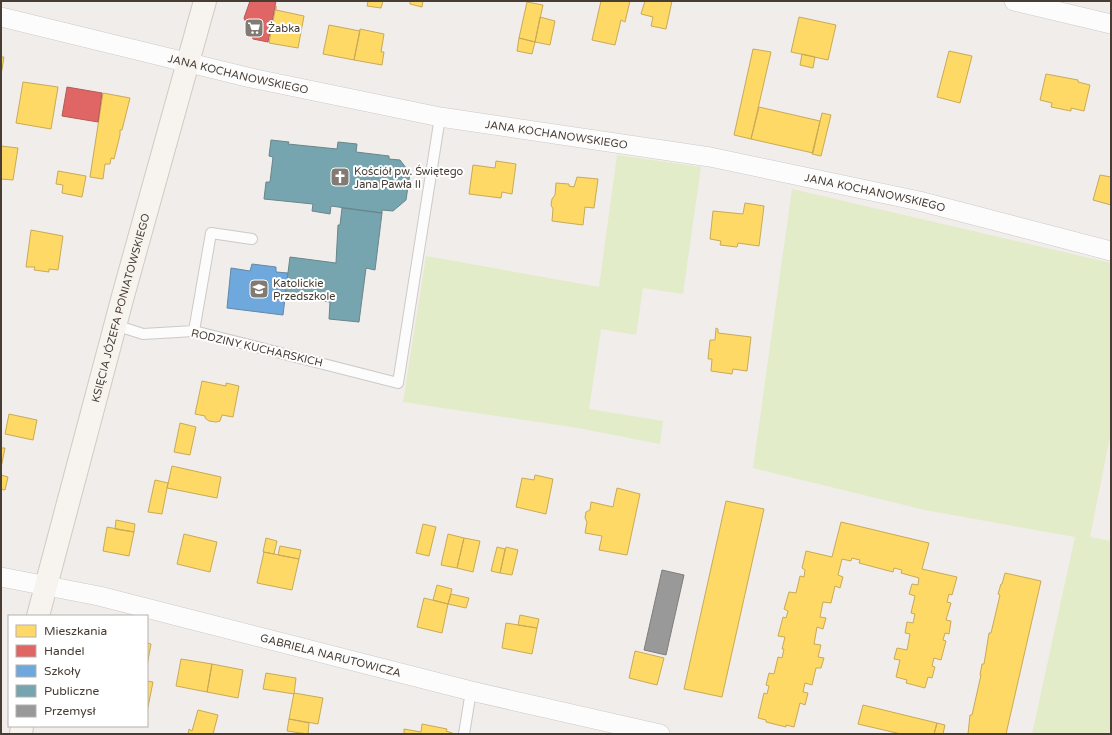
<svg xmlns="http://www.w3.org/2000/svg" width="1112" height="735" viewBox="0 0 1112 735" font-family="'Varela Round',sans-serif">
<style>
.green{fill:#e3ecc8}
.homes{fill:#ffd966;stroke:#c8aa57}
.shops{fill:#e06666;stroke:#b25a57}
.schools{fill:#6fa8dc;stroke:#6388aa}
.public{fill:#76a5af;stroke:#68868a}
.industry{fill:#999;stroke:#807d7b}
.lines{fill:none;stroke-linecap:round;stroke-linejoin:round}
.lane-casing{stroke:#cdc9c6;stroke-width:12}
.street-casing{stroke:#cdc9c6;stroke-width:20}
.secondary-casing{stroke:#d2cac1;stroke-width:24}
.lane{stroke:#fdfcfc;stroke-width:10}
.street{stroke:#fdfcfc;stroke-width:19}
.secondary{stroke:#f7f3ee;stroke-width:22}
.labels{text-anchor:middle;dominant-baseline:central;stroke-width:4;stroke-linejoin:round;paint-order:stroke}
.poi-label{font-size:11px;fill:#473d35;stroke:#fff;text-anchor:start}
.street-label{font-size:11px;fill:#473d35;stroke:#fff}
</style>
<rect width="100%" height="100%" fill="#f0edea"/>
<path class="green" d="M 617,155 L 701,167 L 683,294 L 643,288 L 636,335 L 601,329 L 589,409 L 663,421 L 660,444 L 578,428 L 403,402 L 426,256 L 599,287 Z
M 792,189 L 1111,263 L 1111,432 L 1090,537 L 1111,541 L 1111,734 L 1032,734 L 1075,537 L 925,510 L 753,468 Z"/>
<path class="homes" d="M 368,1 L 383,1 L 381,8 L 367,6 Z
M 410,1 L 423,1 L 422,7 L 410,4 Z
M 601,1 L 630,1 L 625,22 L 621,20 L 615,45 L 592,40 Z
M 645,1 L 672,1 L 666,29 L 651,26 L 653,17 L 641,14 Z
M 527,2 L 543,5 L 535,42 L 519,38 Z
M 276,6 L 276,10 L 304,16 L 298,48 L 269,43 Z
M 540,17 L 555,21 L 550,45 L 535,42 Z
M 799,17 L 836,25 L 828,60 L 791,52 Z
M 329,25 L 360,31 L 354,60 L 323,54 Z
M 360,29 L 384,34 L 381,52 L 384,52 L 382,65 L 354,60 Z
M 519,38 L 535,42 L 532,54 L 517,51 Z
M 753,49 L 771,52 L 751,139 L 734,135 Z
M 949,51 L 972,56 L 960,103 L 937,97 Z
M 802,54 L 815,57 L 813,68 L 800,65 Z
M 1,57 L 4,57 L 1,75 Z
M 1046,74 L 1078,80 L 1078,82 L 1090,85 L 1084,111 L 1071,108 L 1071,111 L 1051,107 L 1052,103 L 1040,100 Z
M 23,82 L 58,87 L 51,129 L 16,123 Z
M 103,93 L 130,98 L 122,130 L 120,130 L 120,135 L 114,159 L 111,158 L 110,164 L 105,164 L 103,179 L 90,177 Z
M 759,107 L 820,121 L 813,153 L 751,139 Z
M 822,113 L 831,115 L 821,156 L 812,154 Z
M 1,146 L 18,148 L 13,180 L 1,179 Z
M 496,161 L 516,164 L 512,194 L 502,192 L 501,198 L 469,194 L 473,165 L 495,168 Z
M 58,171 L 86,176 L 82,197 L 62,193 L 63,185 L 56,184 Z
M 1100,175 L 1111,177 L 1111,205 L 1093,200 Z
M 577,177 L 598,179 L 594,208 L 585,207 L 583,225 L 552,221 L 553,209 L 551,205 L 552,199 L 555,195 L 556,183 L 569,184 L 569,186 L 574,187 Z
M 745,203 L 764,206 L 759,246 L 738,243 L 737,247 L 720,245 L 721,241 L 710,239 L 713,211 L 743,214 Z
M 31,230 L 63,236 L 58,270 L 49,269 L 49,272 L 34,270 L 35,267 L 26,267 Z
M 716,328 L 718,329 L 718,333 L 751,337 L 747,371 L 733,369 L 732,374 L 711,371 L 712,359 L 708,359 L 710,340 L 715,340 Z
M 202,381 L 226,386 L 226,383 L 239,386 L 233,417 L 222,415 L 220,421 L 216,422 L 209,421 L 205,418 L 205,416 L 195,414 Z
M 9,414 L 37,420 L 33,440 L 5,434 Z
M 180,423 L 196,427 L 190,455 L 174,452 Z
M 1,448 L 5,448 L 1,468 Z
M 172,466 L 221,477 L 217,498 L 167,488 Z
M 1,475 L 8,477 L 5,490 L 1,489 Z
M 535,475 L 553,479 L 546,514 L 516,507 L 522,478 L 534,480 Z
M 155,480 L 168,483 L 162,514 L 148,512 Z
M 617,488 L 640,494 L 627,555 L 599,550 L 602,536 L 585,533 L 587,522 L 585,518 L 586,512 L 590,510 L 591,502 L 613,507 Z
M 726,501 L 764,509 L 722,697 L 684,689 Z
M 116,520 L 135,524 L 134,532 L 115,529 Z
M 841,522 L 929,543 L 922,569 L 957,577 L 952,595 L 949,594 L 947,602 L 951,603 L 946,620 L 951,621 L 949,634 L 945,633 L 943,640 L 946,641 L 941,660 L 934,658 L 932,666 L 935,667 L 932,678 L 928,677 L 925,688 L 906,683 L 907,680 L 896,677 L 900,660 L 894,659 L 897,648 L 907,650 L 910,634 L 905,633 L 907,622 L 913,623 L 915,614 L 911,613 L 915,596 L 909,594 L 912,584 L 918,585 L 919,578 L 901,573 L 902,570 L 894,568 L 893,572 L 859,563 L 860,560 L 852,558 L 851,561 L 842,559 L 838,575 L 843,577 L 840,588 L 835,586 L 831,603 L 823,602 L 820,617 L 826,618 L 823,629 L 817,627 L 814,644 L 821,645 L 818,657 L 824,658 L 821,668 L 816,668 L 812,685 L 805,683 L 803,692 L 808,693 L 805,705 L 800,703 L 794,727 L 786,725 L 786,727 L 766,722 L 766,720 L 758,718 L 764,693 L 767,694 L 769,686 L 766,685 L 769,673 L 774,674 L 778,657 L 782,658 L 784,649 L 782,649 L 785,637 L 778,636 L 783,617 L 786,618 L 788,611 L 784,609 L 789,592 L 796,593 L 800,576 L 804,577 L 805,570 L 802,568 L 806,551 L 832,557 Z
M 423,524 L 436,527 L 429,556 L 416,553 Z
M 107,527 L 134,532 L 129,556 L 103,551 Z
M 184,534 L 217,542 L 210,572 L 177,564 Z
M 448,534 L 464,538 L 457,568 L 441,565 Z
M 266,538 L 277,541 L 274,554 L 263,552 Z
M 464,538 L 480,541 L 473,572 L 457,568 Z
M 280,546 L 301,550 L 299,559 L 278,555 Z
M 497,547 L 505,549 L 500,573 L 491,571 Z
M 506,547 L 518,550 L 512,575 L 500,573 Z
M 264,552 L 299,559 L 292,590 L 257,583 Z
M 1005,573 L 1041,581 L 1006,734 L 968,734 L 970,715 L 972,715 L 981,675 L 980,675 L 982,664 L 984,664 L 989,633 L 991,633 L 1000,595 L 998,594 L 1001,584 L 1002,584 Z
M 437,585 L 452,589 L 448,604 L 433,600 Z
M 451,594 L 469,598 L 466,608 L 448,604 Z
M 424,598 L 448,604 L 442,633 L 417,627 Z
M 520,615 L 539,619 L 537,628 L 518,625 Z
M 506,623 L 537,628 L 532,654 L 502,648 Z
M 147,643 L 151,644 L 147,666 Z
M 635,651 L 664,658 L 657,685 L 629,678 Z
M 181,659 L 212,664 L 207,692 L 176,686 Z
M 212,664 L 243,670 L 238,698 L 207,692 Z
M 266,673 L 296,678 L 294,694 L 263,689 Z
M 147,681 L 153,682 L 147,712 Z
M 294,693 L 323,698 L 318,724 L 289,719 Z
M 863,705 L 937,723 L 934,734 L 901,734 L 858,724 Z
M 198,710 L 218,715 L 213,734 L 188,734 L 189,729 L 192,731 Z
M 289,719 L 309,723 L 308,734 L 287,731 Z
M 937,723 L 945,725 L 943,734 L 934,734 Z
M 422,724 L 447,729 L 446,731 L 455,734 L 404,734 L 404,729 L 421,732 Z"/>
<path class="shops" d="M 250,1 L 276,1 L 268,42 L 253,39 L 244,18 Z
M 67,87 L 102,93 L 98,122 L 62,116 Z"/>
<path class="schools" d="M 252,264 L 276,267 L 276,272 L 288,273 L 283,315 L 227,308 L 231,268 L 250,271 Z"/>
<path class="public" d="M 271,140 L 289,142 L 288,144 L 337,149 L 338,142 L 357,144 L 356,152 L 389,156 L 389,159 L 400,160 L 410,173 L 406,200 L 393,211 L 382,210 L 382,213 L 331,206 L 330,214 L 312,211 L 313,204 L 264,199 L 266,182 L 270,182 L 273,157 L 269,156 Z
M 342,208 L 382,213 L 375,270 L 366,268 L 359,322 L 329,319 L 330,302 L 285,296 L 290,257 L 336,263 L 338,225 L 340,225 Z"/>
<path class="industry" d="M 662,570 L 684,575 L 666,655 L 644,650 Z"/>
<g class="lines">
<defs>
<path id="lane" d="M 115,325 L 143,334 L 194,331 L 398,383 L 440,117
M 194,331 L 211,233 L 252,239
M 464,734 L 471,691"/>
<g id="street">
<path d="M 1014,1 L 1111,24"/>
<path id="s1" d="M 1,17 L 251,78 L 440,117 L 710,157 L 919,201 L 1111,251"/>
<path id="s2" d="M 1,577 L 99,596 L 471,691 L 660,734"/>
</g>
<g id="secondary">
<path id="s3" d="M 38,616 L 123,296 L 205,1"/>
<path d="M 21,734 L 22,726"/>
</g>
</defs>
<use href="#lane" class="lane-casing"/>
<use href="#street" class="street-casing"/>
<use href="#secondary" class="secondary-casing"/>
<use href="#lane" class="lane"/>
<use href="#street" class="street"/>
<use href="#secondary" class="secondary"/>
</g>
<defs>
<symbol id="supermarket-square" viewBox="-11 -11 22 22"><rect x="-9" y="-9" width="18" height="18" rx="4" fill="#827b74" stroke="#fff"/><path d="M-6-5.5h2.5l.6 2H6L4.5 2H-2.5L-4.4-4H-6ZM-1.5 3.2a1.3 1.3 0 1 0 .1 0ZM3 3.2a1.3 1.3 0 1 0 .1 0Z" fill="#fff"/></symbol>
<symbol id="church-square" viewBox="-11 -11 22 22"><rect x="-9" y="-9" width="18" height="18" rx="4" fill="#827b74" stroke="#fff"/><path d="M-1.2-6h2.4v3.5h3.3v2.4h-3.3V6h-2.4V-.1h-3.3v-2.4h3.3Z" fill="#fff"/></symbol>
<symbol id="school-square" viewBox="-11 -11 22 22"><rect x="-9" y="-9" width="18" height="18" rx="4" fill="#827b74" stroke="#fff"/><path d="M0-5L7-2L0 1L-7-2ZM-4 1L0 2.5L4 1V4Q0 6-4 4Z" fill="#fff"/></symbol>
</defs>
<g fill-rule="evenodd">
<use href="#supermarket-square" x="243" y="17" width="22" height="22"/>
<use href="#church-square" x="329" y="166" width="22" height="22"/>
<use href="#school-square" x="248" y="278" width="22" height="22"/>
</g>
<g class="labels">
<g class="poi-label">
<text x="268" y="28">Żabka</text>
<text x="354" y="171">Kościół pw. Świętego<tspan x="354" dy="13">Jana Pawła II</tspan></text>
<text x="273" y="283">Katolickie<tspan x="273" dy="13">Przedszkole</tspan></text>
</g>
<g class="street-label">
<text stroke="none"><textPath href="#s1" startOffset="244">JANA KOCHANOWSKIEGO</textPath></text>
<text stroke="none"><textPath href="#s1" startOffset="568">JANA KOCHANOWSKIEGO</textPath></text>
<text stroke="none"><textPath href="#s1" startOffset="892">JANA KOCHANOWSKIEGO</textPath></text>
<text stroke="none"><textPath href="#s3" startOffset="319">KSIĘCIA JÓZEFA PONIATOWSKIEGO</textPath></text>
<text transform="translate(257 348) rotate(13)">RODZINY KUCHARSKICH</text>
<text stroke="none"><textPath href="#s2" startOffset="339">GABRIELA NARUTOWICZA</textPath></text>
</g>
</g>
<rect width="1112" height="735" fill="none" stroke="#473d35" stroke-width="4"/>
<rect x="8" y="615" width="140" height="112" fill="#ffffff" stroke="#b5b1ae"/>
<rect x="16" y="625" width="20" height="12" fill="#ffd966" stroke="#b5b1ae"/>
<text x="44" y="635" font-size="12" fill="#473d35">Mieszkania</text>
<rect x="16" y="645" width="20" height="12" fill="#e06666" stroke="#b5b1ae"/>
<text x="44" y="655" font-size="12" fill="#473d35">Handel</text>
<rect x="16" y="665" width="20" height="12" fill="#6fa8dc" stroke="#b5b1ae"/>
<text x="44" y="675" font-size="12" fill="#473d35">Szkoły</text>
<rect x="16" y="685" width="20" height="12" fill="#76a5af" stroke="#b5b1ae"/>
<text x="44" y="695" font-size="12" fill="#473d35">Publiczne</text>
<rect x="16" y="705" width="20" height="12" fill="#999999" stroke="#b5b1ae"/>
<text x="44" y="715" font-size="12" fill="#473d35">Przemysł</text>
</svg>
